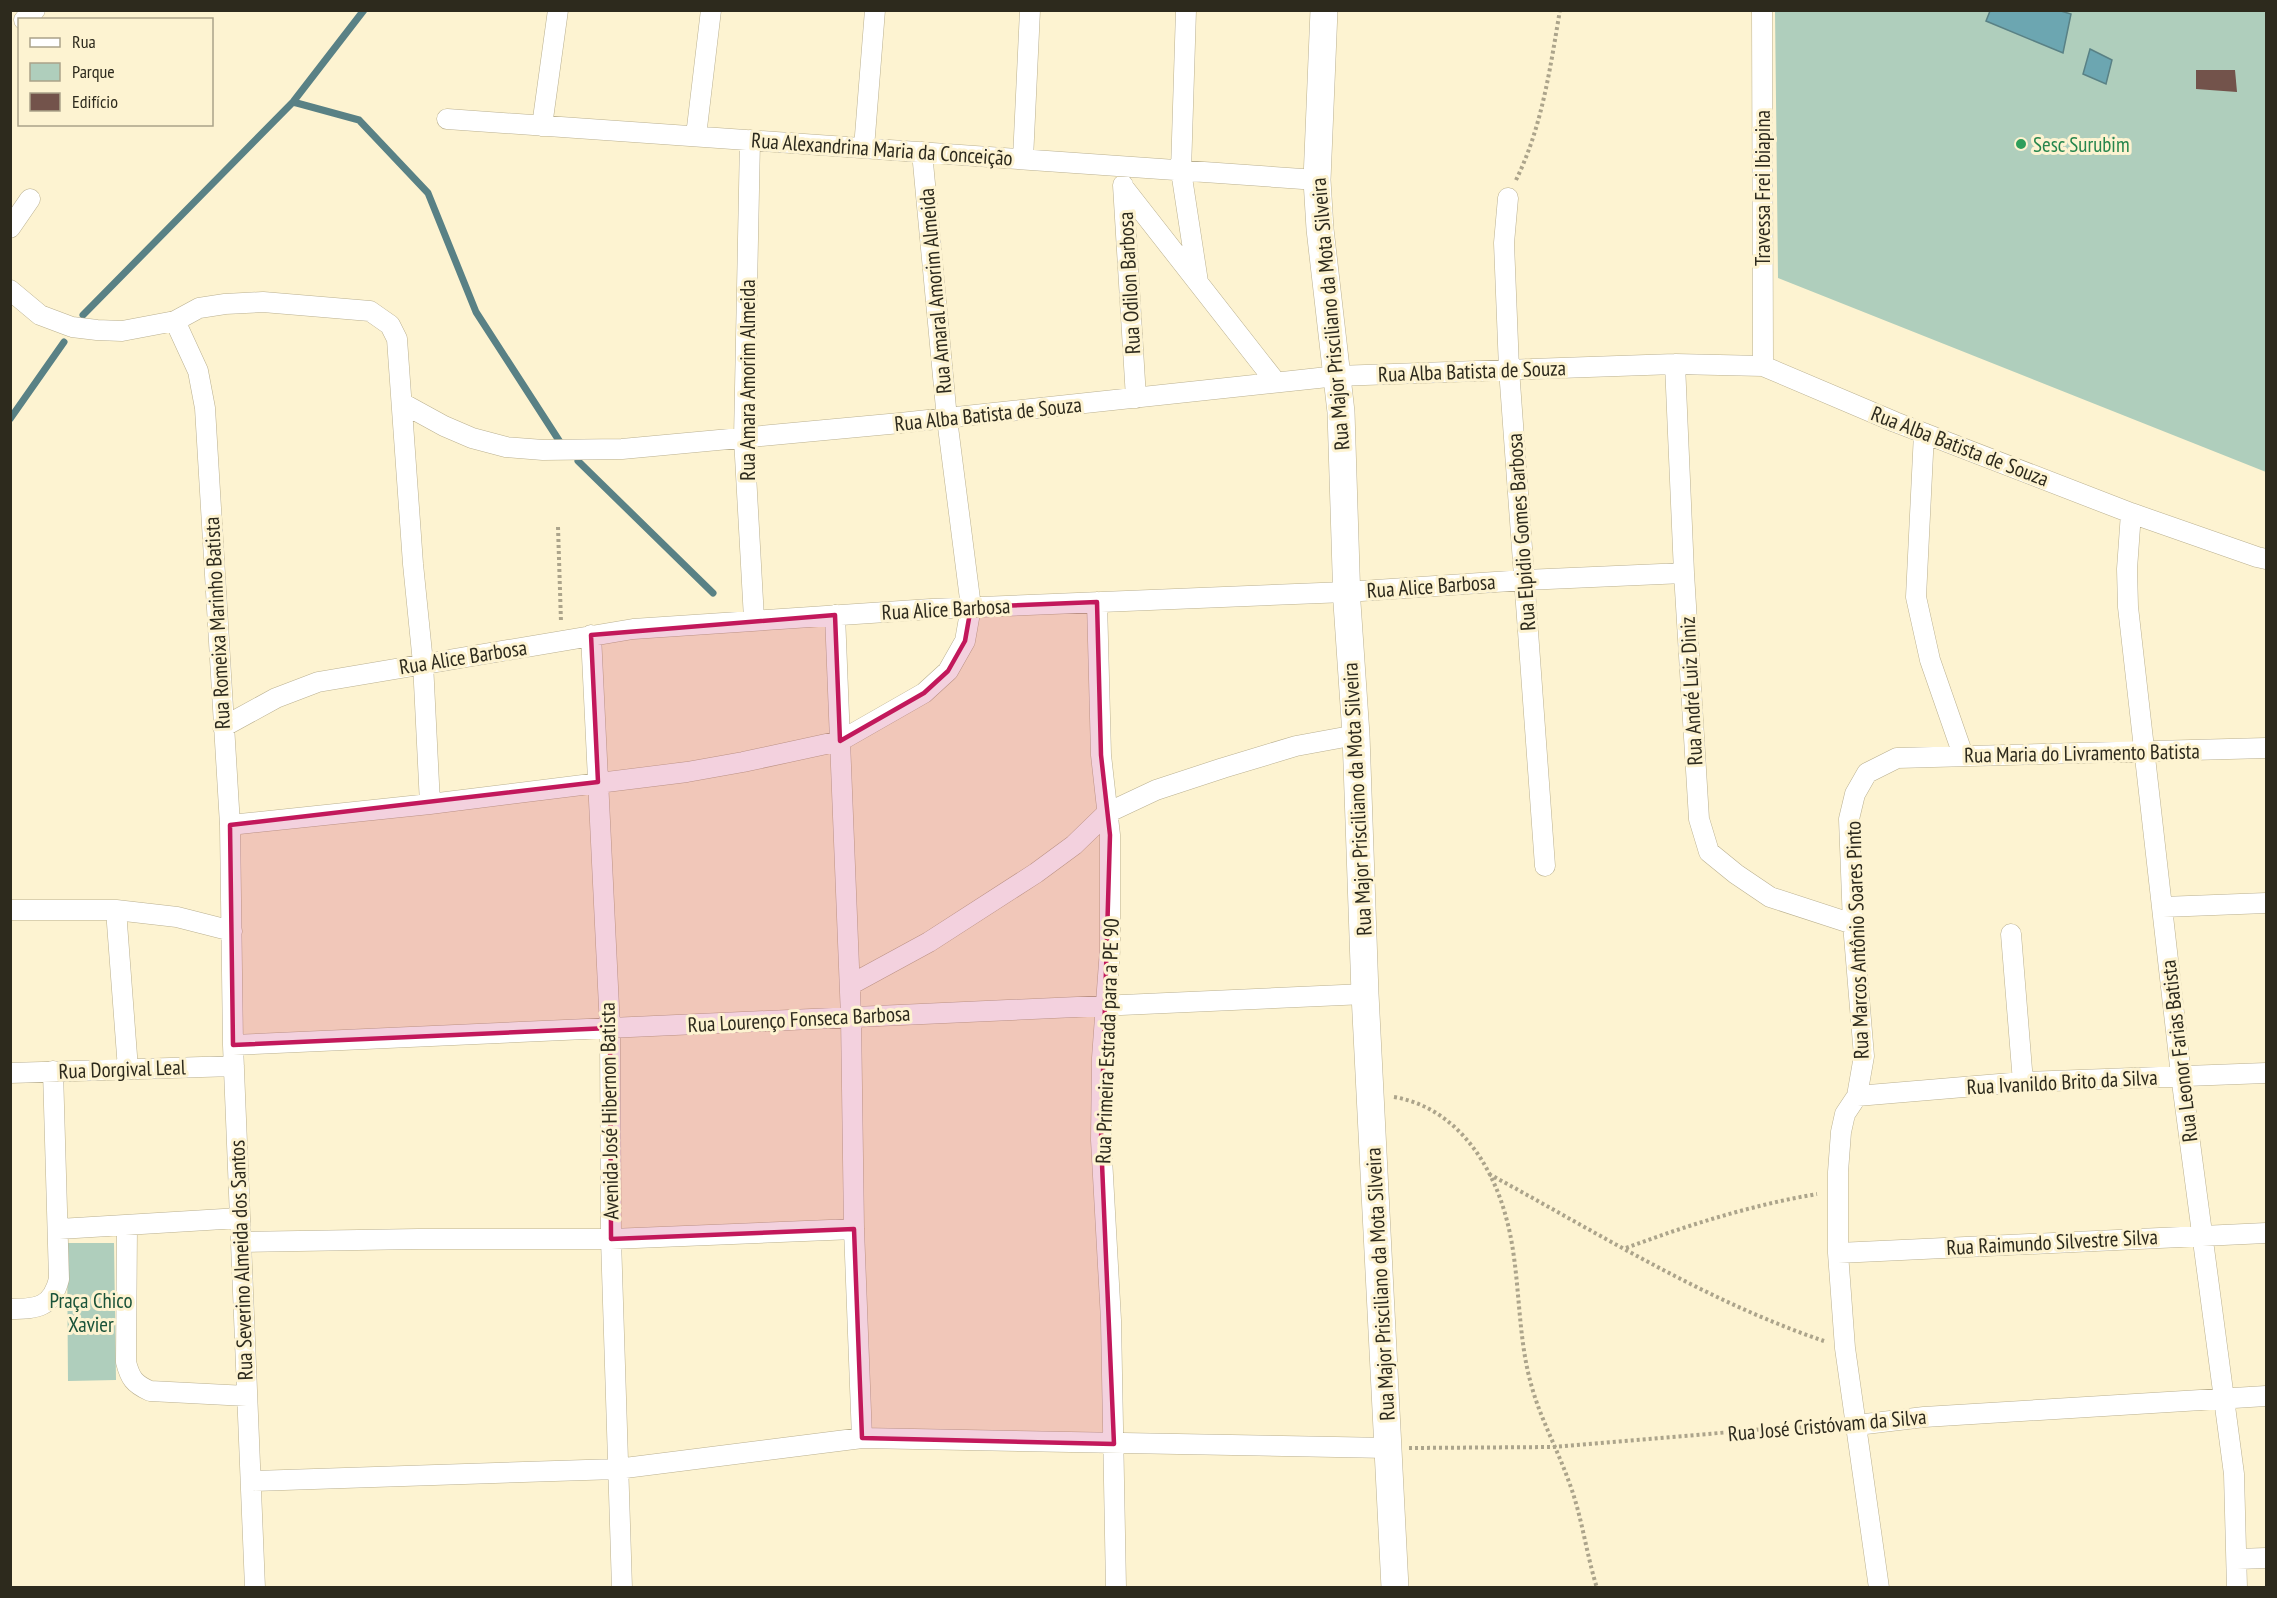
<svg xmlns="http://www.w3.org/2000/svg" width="2277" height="1598" viewBox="0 0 2277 1598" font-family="'PT Sans Narrow',sans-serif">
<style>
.green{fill:#afcebc}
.water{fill:#6ca6b1;stroke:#598185;stroke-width:1.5}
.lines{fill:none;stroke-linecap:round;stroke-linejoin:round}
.stream{stroke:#598185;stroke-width:7}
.building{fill:#73534b}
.street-casing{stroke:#bab090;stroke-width:21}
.secondary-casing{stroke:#bab090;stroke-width:28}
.path{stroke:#aca48b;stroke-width:4;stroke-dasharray:3 3;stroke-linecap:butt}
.street{stroke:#fff;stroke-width:20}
.secondary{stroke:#fff;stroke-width:27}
.marked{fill:#c2185b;fill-opacity:0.2;stroke:#c2185b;stroke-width:4.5;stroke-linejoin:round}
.leisure-dot{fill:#2e9e5b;stroke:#fdf3d1;stroke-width:2}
.labels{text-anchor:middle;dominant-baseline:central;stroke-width:6;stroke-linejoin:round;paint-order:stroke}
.leisure-label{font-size:21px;fill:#27864d;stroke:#fdf3d1;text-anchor:start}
.street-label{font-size:21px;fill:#2d2a1d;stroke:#fdf3d1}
.park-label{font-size:21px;fill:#1a5339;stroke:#fdf3d1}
</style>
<rect width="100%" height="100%" fill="#fdf3d1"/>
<path class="green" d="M 1775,11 L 2266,11 L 2266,472 L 1778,278 Z
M 67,1243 L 114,1243 L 116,1380 L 68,1381 Z"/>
<path class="water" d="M 1990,11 L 2061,11 L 2071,14 L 2063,53 L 1986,21 Z
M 2090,49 L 2112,60 L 2106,84 L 2083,74 Z"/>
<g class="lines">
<path class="stream" d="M 293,102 L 359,120 L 428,193 L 476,312 L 560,442
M 83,315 L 293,102 L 364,10
M 10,419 L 64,342
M 578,461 L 713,593"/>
</g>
<path class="building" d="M 2196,70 L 2235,70 L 2237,92 L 2196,89 Z"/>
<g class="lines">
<defs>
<path id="street" d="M 1186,10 L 1181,171 L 1198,282
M 1762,10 L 1763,366
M 24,20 L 35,10
M 447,119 L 1317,180
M 542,126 L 558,10
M 696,136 L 711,10
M 750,140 L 744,438 L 754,619
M 864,148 L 875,10
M 1023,159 L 1030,10
M 1123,185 L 1136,398
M 1124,188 L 1275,381
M 1508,198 L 1504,243 L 1509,369 L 1545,866
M 10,228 L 30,199
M 10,290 L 40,315 L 72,327 L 97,330 L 122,331 L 175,321 L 199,308 L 225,304 L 263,302 L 370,311 L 390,325 L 397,339 L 413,564 L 423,663 L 430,804
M 175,321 L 198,371 L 205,408 L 230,825 L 233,1045 L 255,1588
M 1675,364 L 1684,573 L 1699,819 L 1709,852 L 1736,874 L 1770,897 L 1853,924
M 402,403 L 444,426 L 472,438 L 506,447 L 543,450 L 622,449 L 900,423 L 1337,376 L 1675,364 L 1763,366 L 1895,422 L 2131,513 L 2257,557 L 2266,559
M 1924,433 L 1916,597 L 1930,660 L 1963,755
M 2131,513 L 2127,569 L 2128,607 L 2181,1075 L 2234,1474 L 2237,1588
M 1097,602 L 1101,755 L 1110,835 L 1110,949 L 1102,1058 L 1101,1140 L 1111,1320 L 1116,1588
M 835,615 L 851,1017 L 854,1229 L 862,1438
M 591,635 L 610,1028 L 611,1239 L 622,1588
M 223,727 L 276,698 L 318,682 L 633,629 L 931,609 L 1346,592 L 1525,580 L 1684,573
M 230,825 L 430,804 L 687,772 L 743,762 L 840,741 L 924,693 L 948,671 L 965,641 L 971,607 L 947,419 L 922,152
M 2163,907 L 2266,903
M 10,910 L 116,910 L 177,917 L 232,931
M 116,910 L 128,1069
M 2011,934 L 2023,1082
M 850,985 L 929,942 L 1036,873 L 1074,845 L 1107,813 L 1156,790 L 1223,768 L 1296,746 L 1356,735
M 233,1045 L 1365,994
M 10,1073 L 234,1066
M 1857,1096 L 2023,1082 L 2266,1073
M 127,1226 L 126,1362 C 130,1378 134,1384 150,1391 L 247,1396
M 59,1229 L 240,1218
M 241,1242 L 418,1239 L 611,1239 L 854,1229
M 1838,1253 L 2266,1233
M 10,1309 C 38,1309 52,1307 59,1279 L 53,1071
M 1857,1425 L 1924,1417 L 2266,1396
M 252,1481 L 617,1469 L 862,1438 L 1388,1448
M 2237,1559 L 2266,1558
M 1879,1588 L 1845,1348 L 1838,1253 L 1838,1172 L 1841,1132 L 1845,1114 L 1857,1096 L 1864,1056 L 1853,924 L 1849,819 L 1855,794 L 1867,773 L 1897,758 L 2266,748"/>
<path id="secondary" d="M 1324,10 L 1317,180 L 1320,229 L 1341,412 L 1347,603 L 1356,735 L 1365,994 L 1395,1588"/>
</defs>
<use href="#street" class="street-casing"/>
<use href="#secondary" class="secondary-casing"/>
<path class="path" d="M 1516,180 C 1542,127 1550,69 1560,10
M 558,527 L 561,622
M 1394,1097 C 1454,1107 1491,1161 1506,1217 C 1521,1271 1516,1330 1531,1384 C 1540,1418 1557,1448 1569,1482 C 1582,1516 1586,1553 1597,1588
M 1489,1174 C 1598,1233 1706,1301 1824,1341
M 1626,1248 C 1688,1225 1752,1205 1817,1194
M 1409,1448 L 1554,1447 L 1766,1429 L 1836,1426"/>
<use href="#street" class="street"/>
<use href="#secondary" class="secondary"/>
</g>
<path class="marked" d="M 1097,602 L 1101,755 L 1110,835 L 1101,1140 L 1114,1444 L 862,1438 L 854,1229 L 611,1239 L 610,1028 L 233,1045 L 230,825 L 598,782 L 591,635 L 835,615 L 840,741 L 924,693 L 948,671 L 965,641 L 971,607 Z"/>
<circle class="leisure-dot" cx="2021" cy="144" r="6"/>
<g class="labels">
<g class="leisure-label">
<text x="2033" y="144">Sesc Surubim</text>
</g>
<g class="street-label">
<text transform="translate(882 149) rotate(4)">Rua Alexandrina Maria da Conceição</text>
<text transform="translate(1762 188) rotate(-90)">Travessa Frei Ibiapina</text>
<text transform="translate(1129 283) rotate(-93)">Rua Odilon Barbosa</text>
<text transform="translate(935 291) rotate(-95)">Rua Amaral Amorim Almeida</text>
<text transform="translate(1330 314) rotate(-95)">Rua Major Prisciliano da Mota Silveira</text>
<text transform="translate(1472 371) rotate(-2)">Rua Alba Batista de Souza</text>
<text transform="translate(747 380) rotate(-90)">Rua Amara Amorim Almeida</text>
<text transform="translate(988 414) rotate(-6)">Rua Alba Batista de Souza</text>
<text transform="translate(1960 446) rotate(21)">Rua Alba Batista de Souza</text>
<text transform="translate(1521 532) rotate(-94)">Rua Elpidio Gomes Barbosa</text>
<text transform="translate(1431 586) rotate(-4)">Rua Alice Barbosa</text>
<text transform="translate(946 609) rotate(-3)">Rua Alice Barbosa</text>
<text transform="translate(217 623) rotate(-93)">Rua Romeixa Marinho Batista</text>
<text transform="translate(463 657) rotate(-9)">Rua Alice Barbosa</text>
<text transform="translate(1691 691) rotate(-93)">Rua André Luiz Diniz</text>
<text transform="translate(2082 753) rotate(-1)">Rua Maria do Livramento Batista</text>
<text transform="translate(1357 799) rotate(-93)">Rua Major Prisciliano da Mota Silveira</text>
<text transform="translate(1857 940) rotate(-92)">Rua Marcos Antônio Soares Pinto</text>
<text transform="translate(799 1019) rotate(-3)">Rua Lourenço Fonseca Barbosa</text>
<text transform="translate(1107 1041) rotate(-88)">Rua Primeira Estrada para a PE 90</text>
<text transform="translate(2179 1051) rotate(-97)">Rua Leonor Farias Batista</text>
<text transform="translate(122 1069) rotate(-2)">Rua Dorgival Leal</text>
<text transform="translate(2062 1082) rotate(-3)">Rua Ivanildo Brito da Silva</text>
<text transform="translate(609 1111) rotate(-91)">Avenida José Hibernon Batista</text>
<text transform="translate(2052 1242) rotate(-3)">Rua Raimundo Silvestre Silva</text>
<text transform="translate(241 1260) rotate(-92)">Rua Severino Almeida dos Santos</text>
<text transform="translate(1380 1284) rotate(-93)">Rua Major Prisciliano da Mota Silveira</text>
<text transform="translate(1827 1425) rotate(-5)">Rua José Cristóvam da Silva</text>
</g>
<g class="park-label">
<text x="91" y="1300">Praça Chico<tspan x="91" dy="24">Xavier</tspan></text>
</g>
</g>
<rect width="2277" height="1598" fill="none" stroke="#2d2a1d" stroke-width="24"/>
<rect x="18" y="18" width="195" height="108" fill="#fdf3d1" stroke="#aaa389" stroke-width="1.5"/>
<rect x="30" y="38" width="30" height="9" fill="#ffffff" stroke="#aaa389" stroke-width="1.5"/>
<text x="72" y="48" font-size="18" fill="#2d2a1d">Rua</text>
<rect x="30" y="63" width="30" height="18" fill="#afcebc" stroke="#aaa389" stroke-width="1.5"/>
<text x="72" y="78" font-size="18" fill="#2d2a1d">Parque</text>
<rect x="30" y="93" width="30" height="18" fill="#73534b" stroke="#aaa389" stroke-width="1.5"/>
<text x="72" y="108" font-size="18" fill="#2d2a1d">Edifício</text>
</svg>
